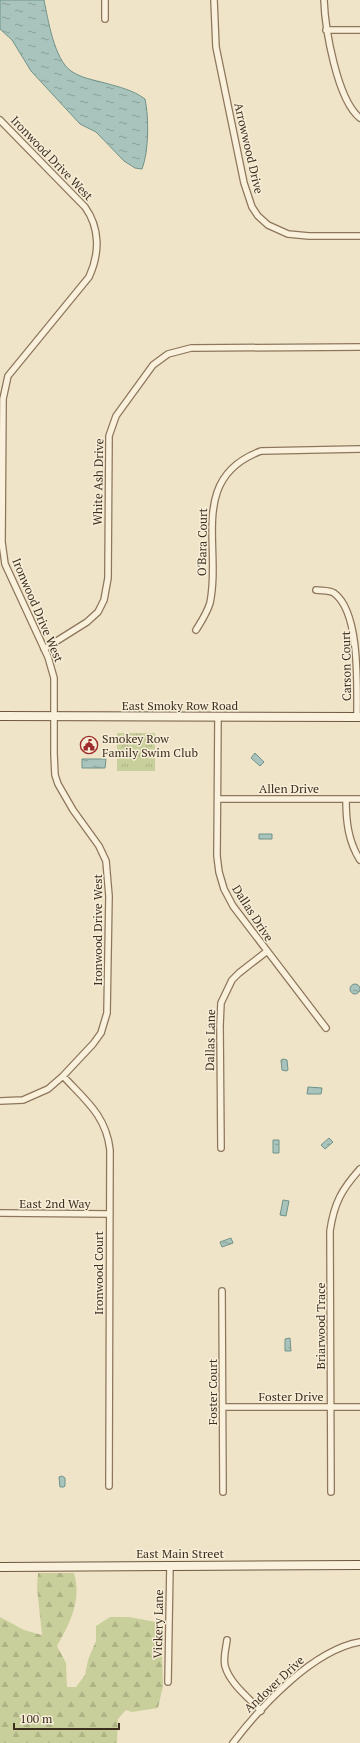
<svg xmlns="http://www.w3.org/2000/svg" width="360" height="1743" viewBox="0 0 360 1743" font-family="'PT Serif',serif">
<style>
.forest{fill:url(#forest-firs)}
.park{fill:url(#park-tufts)}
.water{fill:url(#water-ripples);stroke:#6f938a}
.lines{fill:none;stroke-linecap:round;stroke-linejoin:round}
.street-casing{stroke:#8d765c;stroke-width:8}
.secondary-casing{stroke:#6f573f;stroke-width:10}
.street{stroke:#faf1dc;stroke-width:5.5}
.secondary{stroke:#faf1dc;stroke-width:8}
.labels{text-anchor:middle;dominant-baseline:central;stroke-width:3;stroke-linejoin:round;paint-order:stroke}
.street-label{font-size:12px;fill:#3d2e20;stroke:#f7eed8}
.poi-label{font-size:12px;fill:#3d2e20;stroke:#f7eed8;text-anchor:start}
</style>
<defs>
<pattern id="forest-firs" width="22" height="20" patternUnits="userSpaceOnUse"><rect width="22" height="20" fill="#c9cf9b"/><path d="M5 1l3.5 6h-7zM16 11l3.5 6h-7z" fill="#aeb285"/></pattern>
<pattern id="park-tufts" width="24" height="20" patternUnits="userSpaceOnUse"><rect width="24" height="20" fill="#c9cf9b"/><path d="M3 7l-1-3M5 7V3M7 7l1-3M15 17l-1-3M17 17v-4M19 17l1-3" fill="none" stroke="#aeb285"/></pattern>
<pattern id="water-ripples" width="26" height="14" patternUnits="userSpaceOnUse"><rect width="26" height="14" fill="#a9c4bc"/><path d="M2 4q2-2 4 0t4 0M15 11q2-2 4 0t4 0" fill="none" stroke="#8ba098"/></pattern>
</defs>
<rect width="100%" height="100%" fill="#f0e4c8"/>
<path class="forest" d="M 38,1573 L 74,1573 C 82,1600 70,1623 57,1646 L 66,1663 L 67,1687 L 76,1687 L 85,1675 L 88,1660 L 96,1641 L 96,1626 L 110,1617 L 129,1617 L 156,1622 L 161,1630 L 163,1686 L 158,1708 L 132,1712 L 126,1710 L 118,1719 L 117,1743 L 0,1743 L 0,1617 L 24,1630 L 42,1635 L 37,1588 Z"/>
<path class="park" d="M 117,733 L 155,733 L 155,771 L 117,771 Z"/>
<path class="water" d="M 0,0 L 44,0 C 48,19 54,59 71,71 C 81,78 94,80 105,83 C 119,87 133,90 145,99 C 149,117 149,151 142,169 L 135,168 L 124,161 L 96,132 L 80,124 L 31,71 L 12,40 L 0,29 Z
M 255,753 L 264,762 L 260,766 L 251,758 Z
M 82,759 L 106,759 L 105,768 L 82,768 Z
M 259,834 L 272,834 L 272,839 L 259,839 Z
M350 989a5 5 0 1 1 10 0a5 5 0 1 1-10 0Z
M 283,1059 L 287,1060 L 288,1070 L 286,1071 L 282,1070 L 281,1060 Z
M 308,1087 L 322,1088 L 321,1094 L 307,1094 Z
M 329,1138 L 333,1142 L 325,1149 L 321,1145 Z
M 273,1140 L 279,1140 L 279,1153 L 273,1153 Z
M 283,1200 L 289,1201 L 286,1216 L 280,1215 Z
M 231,1238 L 233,1243 L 222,1247 L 220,1242 Z
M 290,1338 L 291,1351 L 285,1351 L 285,1339 Z
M 62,1476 L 65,1478 L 65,1486 L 64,1487 L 60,1487 L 59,1477 Z"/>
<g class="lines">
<defs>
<path id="street" d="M 105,0 L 105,19
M 214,0 L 216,47 L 244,183 L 252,207 L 258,216 L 268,225 L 288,234 L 309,236 L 360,236
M 324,0 C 325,28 337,100 360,118
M 326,30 L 360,30
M 0,120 L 85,207 C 100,228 100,253 89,277 L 8,376 L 3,399 L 2,542 L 5,564 L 48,657 L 54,678 L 54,754 L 55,775 L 58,784 L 73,810 L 99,846 L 106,861 L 109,896 L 107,1013 L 101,1033 L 93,1044 L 63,1076 L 48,1089 L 23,1100 L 0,1101
M 316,590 C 321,591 329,590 334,593 C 360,612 357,683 357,717
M 196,630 C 201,622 207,613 210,603 C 222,546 188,478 261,451 L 360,449
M 44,649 L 87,622 L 98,612 L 104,600 L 108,578 L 109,436 L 116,416 L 153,365 L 168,354 L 191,348 L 360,347
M 218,718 L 217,856 L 219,872 L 224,889 L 233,906 L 326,1028
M 218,799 L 360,799
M 346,799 C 346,821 348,841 360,860
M 63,1076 C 85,1100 106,1115 110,1150 L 109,1486
M 221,1148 L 220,1025 L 221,1003 L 232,980 L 239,973 L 266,952
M 0,1213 L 110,1214
M 222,1291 L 223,1492
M 223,1407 L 360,1407
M 331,1492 L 330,1231 C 334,1203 342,1189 360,1169
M 227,1640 C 226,1648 223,1658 225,1666 C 230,1684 249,1698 261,1711
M 168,1682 L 170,1565
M 233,1743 C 261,1706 313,1650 360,1642"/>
<path id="secondary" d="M 0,716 L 360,717
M 0,1567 L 360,1565"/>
</defs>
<use href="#street" class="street-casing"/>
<use href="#secondary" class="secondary-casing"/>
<use href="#street" class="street"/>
<use href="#secondary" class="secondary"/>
</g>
<defs>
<symbol id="civic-ring" viewBox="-11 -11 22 22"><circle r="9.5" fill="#f7eed8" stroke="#9e2a2b" stroke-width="1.5"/><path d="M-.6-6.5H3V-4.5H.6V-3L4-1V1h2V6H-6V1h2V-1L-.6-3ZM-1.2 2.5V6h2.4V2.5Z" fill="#9e2a2b"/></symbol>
</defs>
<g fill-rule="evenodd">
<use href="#civic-ring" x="79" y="735" width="20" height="20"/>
</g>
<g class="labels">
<g class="street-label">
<text transform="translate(249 148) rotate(77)">Arrowwood Drive</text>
<text transform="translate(52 158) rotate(46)">Ironwood Drive West</text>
<text transform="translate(98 482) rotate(-89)">White Ash Drive</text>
<text transform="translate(202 542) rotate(-89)">O'Bara Court</text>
<text transform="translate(38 610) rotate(67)">Ironwood Drive West</text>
<text transform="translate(346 666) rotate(-91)">Carson Court</text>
<text x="180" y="705">East Smoky Row Road</text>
<text x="289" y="788">Allen Drive</text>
<text transform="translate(253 913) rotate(57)">Dallas Drive</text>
<text transform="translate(97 930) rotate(-90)">Ironwood Drive West</text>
<text transform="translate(210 1040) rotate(-89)">Dallas Lane</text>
<text x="55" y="1203">East 2nd Way</text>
<text transform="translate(98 1273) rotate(-90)">Ironwood Court</text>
<text transform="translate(320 1326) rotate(-90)">Briarwood Trace</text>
<text transform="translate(212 1392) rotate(-90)">Foster Court</text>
<text x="291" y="1396">Foster Drive</text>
<text x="180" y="1553">East Main Street</text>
<text transform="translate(158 1624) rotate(-89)">Vickery Lane</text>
<text transform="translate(274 1684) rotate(-43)">Andover Drive</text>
</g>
<g class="poi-label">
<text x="102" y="738">Smokey Row<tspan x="102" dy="14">Family Swim Club</tspan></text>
</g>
</g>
<path d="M14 1723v6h105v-6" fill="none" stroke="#3d2e20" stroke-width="2"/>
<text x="20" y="1723" font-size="12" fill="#3d2e20" stroke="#f7eed8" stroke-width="3" paint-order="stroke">100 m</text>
</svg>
